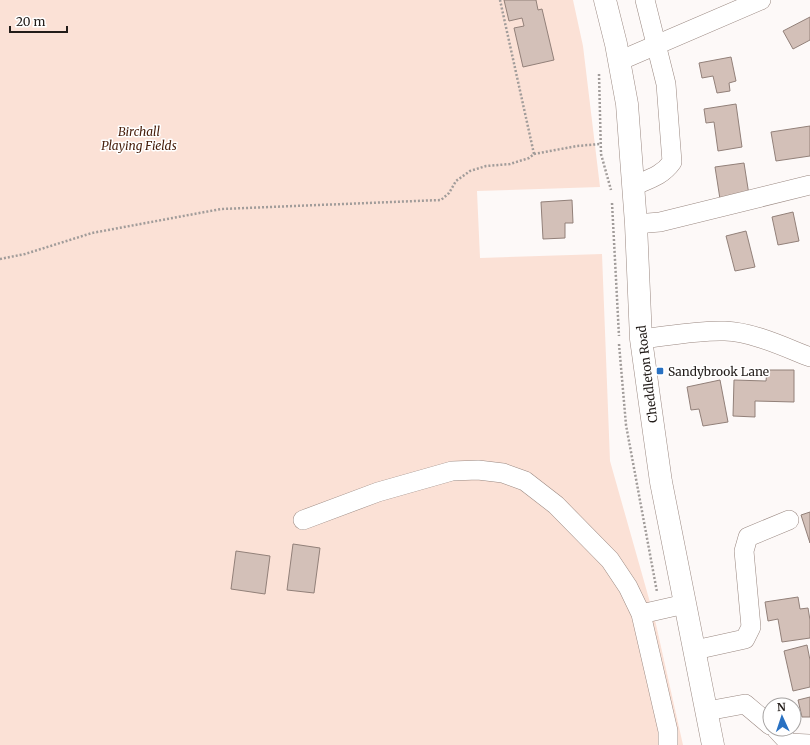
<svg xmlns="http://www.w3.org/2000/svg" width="810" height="745" viewBox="0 0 810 745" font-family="Merriweather,serif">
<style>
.green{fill:#fbe1d6}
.building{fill:#d3c0b8;stroke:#928079}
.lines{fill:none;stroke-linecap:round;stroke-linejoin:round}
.minor-casing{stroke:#9a8881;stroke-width:20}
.highway-casing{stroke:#9a8881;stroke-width:23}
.path{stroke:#a19c9a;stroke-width:2.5;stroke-dasharray:2 2;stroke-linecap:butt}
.minor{stroke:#fff;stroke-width:19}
.highway{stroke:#fff;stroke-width:22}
.poi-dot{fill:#2971c2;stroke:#fff;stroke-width:1.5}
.labels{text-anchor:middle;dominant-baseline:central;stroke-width:3;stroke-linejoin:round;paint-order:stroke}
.park-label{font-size:12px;font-style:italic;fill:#461d0a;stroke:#fff}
.poi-label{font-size:12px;fill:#221c19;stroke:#fff;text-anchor:start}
.street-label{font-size:12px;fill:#221c19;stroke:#fff}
</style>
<rect width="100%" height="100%" fill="#fdf9f8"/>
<path class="green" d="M 0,0 L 573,0 L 583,46 L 600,187 L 477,191 L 480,258 L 602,254 L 610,461 L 655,620 L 683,745 L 0,745 Z"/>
<path class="building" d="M 504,0 L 536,0 L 538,10 L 542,9 L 554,60 L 523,67 L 514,28 L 524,26 L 522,18 L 509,21 Z
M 810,17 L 810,40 L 793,49 L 783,31 Z
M 731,57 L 736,81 L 729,83 L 730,91 L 717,93 L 713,76 L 702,78 L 699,63 Z
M 736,104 L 742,147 L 718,151 L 714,122 L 706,123 L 704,109 Z
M 810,126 L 810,156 L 776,161 L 771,132 Z
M 744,163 L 749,195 L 720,199 L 715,167 Z
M 572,200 L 573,223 L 565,223 L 565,238 L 543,239 L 541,202 Z
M 793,212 L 799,241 L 778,245 L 772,217 Z
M 746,231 L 755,267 L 735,271 L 726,236 Z
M 767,370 L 794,370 L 794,402 L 755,401 L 755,417 L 733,416 L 734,380 L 766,381 Z
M 720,380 L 728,422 L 703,426 L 699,409 L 691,410 L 687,387 Z
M 810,512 L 810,543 L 801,515 Z
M 293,544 L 320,548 L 314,593 L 287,590 Z
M 236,551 L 270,556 L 265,594 L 231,589 Z
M 798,597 L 800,609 L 808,608 L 810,620 L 810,638 L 782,642 L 778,619 L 768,621 L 765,602 Z
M 807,645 L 810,660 L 810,687 L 793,691 L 784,651 Z
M 810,697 L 810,717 L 802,717 L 798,700 Z"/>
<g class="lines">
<defs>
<path id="minor" d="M 619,61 L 761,0
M 633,186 C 649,179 662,176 672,162 L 666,84 L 645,0
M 636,224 L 660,222 L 810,185
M 641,339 C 669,336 697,330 725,331 C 753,332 784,347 810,357
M 303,520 L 378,492 L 452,471 L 478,470 L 503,473 L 525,481 L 556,505 L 610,560 L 628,587 L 641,614 L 668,731 L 668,745
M 641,614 L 685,604
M 695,650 L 745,639 L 751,627 L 744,551 L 748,537 L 789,520
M 707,711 L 745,704 L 770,725
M 776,729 L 789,743 L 809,744"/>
<path id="highway" d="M 605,0 L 616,44 L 627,104 L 636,224 L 641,339 L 650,404 L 661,482 L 713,745"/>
</defs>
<use href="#minor" class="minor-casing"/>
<use href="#highway" class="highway-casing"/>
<path class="path" d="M 599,74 L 601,154 L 611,190
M 534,154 L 577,146 L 600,144
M 612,203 L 619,336
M 0,259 L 25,254 L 92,233 L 221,209 L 441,200 L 449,193 L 456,181 L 470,171 L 486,166 L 510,164 L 529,158 L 534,154 L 500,0
M 619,344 L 626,425 L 657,592"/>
<use href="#minor" class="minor"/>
<use href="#highway" class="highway"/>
</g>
<rect class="poi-dot" x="656" y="367" width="8" height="8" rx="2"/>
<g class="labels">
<g class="park-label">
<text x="139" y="131">Birchall<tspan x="139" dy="14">Playing Fields</tspan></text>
</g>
<g class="poi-label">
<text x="668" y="371">Sandybrook Lane</text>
</g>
<g class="street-label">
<text transform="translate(647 374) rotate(-97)">Cheddleton Road</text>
</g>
</g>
<g transform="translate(782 717) rotate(357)"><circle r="19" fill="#ffffff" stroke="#a7a4a3"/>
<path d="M0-3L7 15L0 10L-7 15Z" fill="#2971c2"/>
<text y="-6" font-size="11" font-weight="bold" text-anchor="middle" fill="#221c19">N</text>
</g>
<path d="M10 26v6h57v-6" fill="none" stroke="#221c19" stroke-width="2"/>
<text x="16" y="26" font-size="12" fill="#221c19" stroke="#ffffff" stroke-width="3" paint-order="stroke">20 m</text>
</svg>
